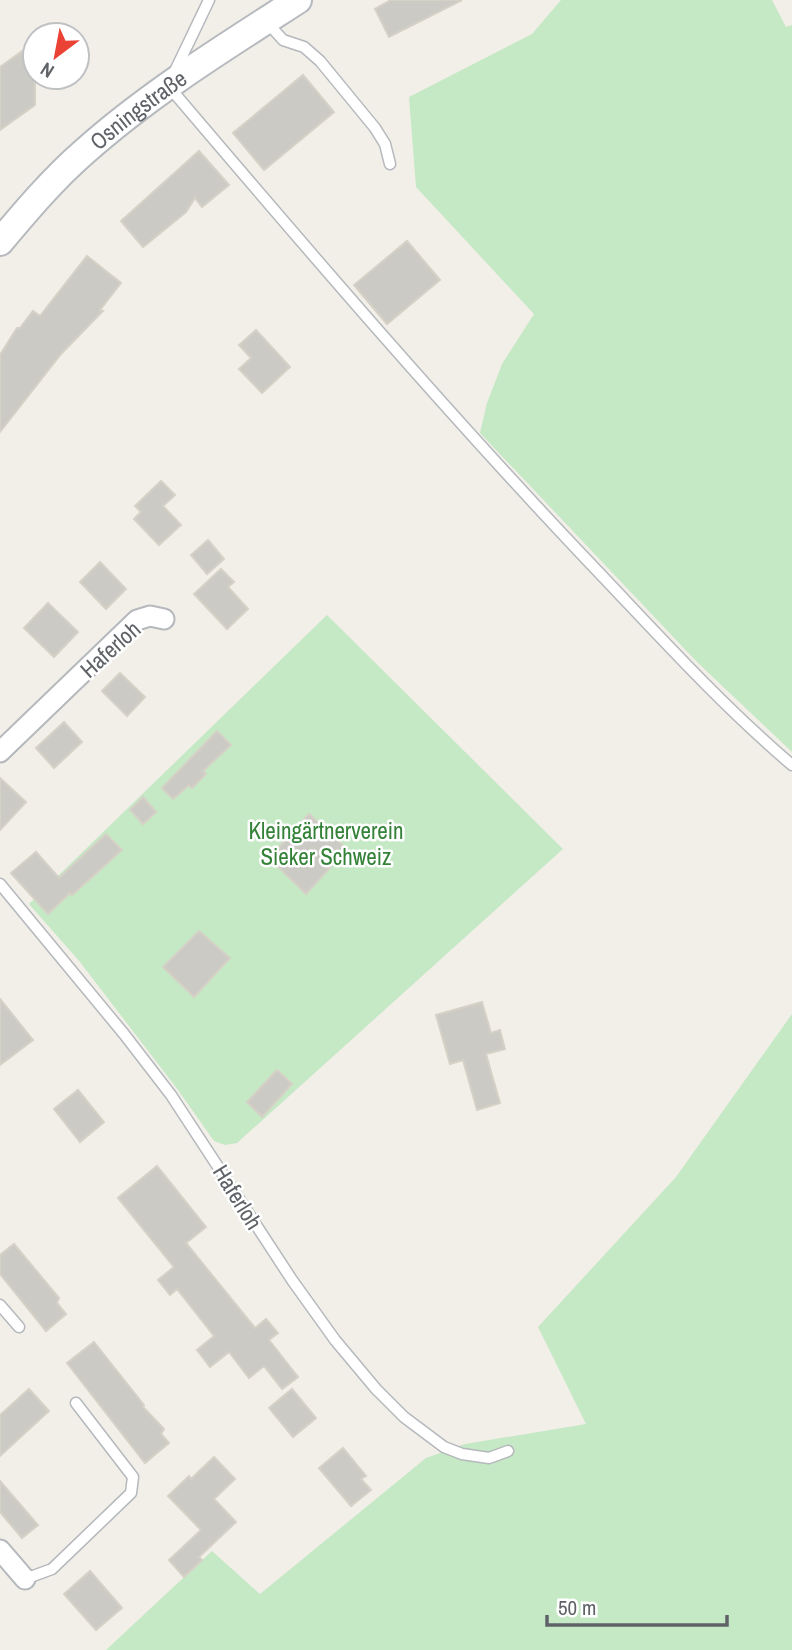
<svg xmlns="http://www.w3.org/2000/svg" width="792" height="1650" viewBox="0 0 792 1650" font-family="'Archivo Narrow',sans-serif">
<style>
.green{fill:#c5e8c5}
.building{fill:#cccac5;stroke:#d6d1c6;stroke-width:2}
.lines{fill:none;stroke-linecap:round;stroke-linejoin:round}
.lane-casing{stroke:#b5b8bc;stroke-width:13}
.street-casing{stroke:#b5b8bc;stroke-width:23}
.secondary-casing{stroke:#b6babf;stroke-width:30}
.lane{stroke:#fff;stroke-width:10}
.street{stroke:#fff;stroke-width:19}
.secondary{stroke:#fff;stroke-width:26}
.labels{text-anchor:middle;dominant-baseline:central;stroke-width:5;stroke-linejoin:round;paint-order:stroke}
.street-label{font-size:23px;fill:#5f6368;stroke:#fff}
.park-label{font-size:23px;fill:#348238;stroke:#fff}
</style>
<rect width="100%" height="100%" fill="#f1efe8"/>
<path class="green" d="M 561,0 L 772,0 L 786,27 L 792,25 L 792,752 L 697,662 L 480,433 L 487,403 L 502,364 L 534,314 L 416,187 L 409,97 L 532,34 Z
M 327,615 L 563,849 L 237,1143 L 225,1145 L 214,1141 L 178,1090 L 80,962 L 29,904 Z
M 792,1014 L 792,1650 L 106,1650 L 212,1551 L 260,1594 L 426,1458 L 465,1444 L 586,1424 L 538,1327 L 676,1177 Z"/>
<path class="building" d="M 391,0 L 462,0 L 389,37 L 375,9 Z
M 35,42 L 35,105 L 0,130 L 0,67 Z
M 303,75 L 334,112 L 264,170 L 233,133 Z
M 199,151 L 229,185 L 202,207 L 195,198 L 186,212 L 143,247 L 121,221 Z
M 407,241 L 440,280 L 387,324 L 354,285 Z
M 87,256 L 121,283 L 100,310 L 103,311 L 61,354 L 0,432 L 0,355 L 17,328 L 20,328 L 33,311 L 40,316 Z
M 256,330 L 290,367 L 262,393 L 239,369 L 251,358 L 239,345 Z
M 161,481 L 175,495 L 163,506 L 181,525 L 159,545 L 134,519 L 141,512 L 135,506 Z
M 208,540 L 224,559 L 207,574 L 191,555 Z
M 100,562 L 126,589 L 106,609 L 80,582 Z
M 221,569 L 234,582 L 228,587 L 248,609 L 227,629 L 194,594 Z
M 48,603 L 78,632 L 54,657 L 24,628 Z
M 120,673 L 145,697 L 127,716 L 102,691 Z
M 64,722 L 82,742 L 54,768 L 36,748 Z
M 217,731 L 231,745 L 203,771 L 206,774 L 192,788 L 189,785 L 173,799 L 162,788 Z
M 0,778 L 26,802 L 0,830 Z
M 143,797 L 156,812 L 143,824 L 130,810 Z
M 309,814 L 347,849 L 306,894 L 269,858 Z
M 106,834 L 122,850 L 72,895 L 70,893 L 48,914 L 11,873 L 36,852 L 59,878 Z
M 199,931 L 230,958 L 194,997 L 163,967 Z
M 0,999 L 33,1040 L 0,1065 Z
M 482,1002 L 491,1033 L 500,1030 L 505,1049 L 486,1054 L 500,1103 L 477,1110 L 463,1060 L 450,1064 L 436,1015 Z
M 277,1070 L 292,1084 L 262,1117 L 247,1102 Z
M 78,1090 L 104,1122 L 80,1142 L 54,1109 Z
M 157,1166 L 206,1227 L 186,1243 L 255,1328 L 266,1319 L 278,1333 L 269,1340 L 298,1377 L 282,1389 L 264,1366 L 249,1378 L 229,1352 L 210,1367 L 197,1350 L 214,1336 L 177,1289 L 170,1295 L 158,1280 L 174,1267 L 118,1198 Z
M 14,1244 L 59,1298 L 57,1303 L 66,1314 L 46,1331 L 0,1274 L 0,1255 Z
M 94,1342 L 144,1405 L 143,1407 L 164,1429 L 161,1434 L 169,1443 L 145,1463 L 67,1363 Z
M 29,1389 L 49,1411 L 0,1456 L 0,1415 Z
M 292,1389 L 316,1418 L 293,1437 L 269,1408 Z
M 343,1448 L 366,1476 L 361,1479 L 371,1490 L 351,1506 L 319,1468 Z
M 214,1457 L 235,1479 L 214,1499 L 236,1522 L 199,1557 L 202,1560 L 184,1577 L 169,1560 L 201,1530 L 168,1496 L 189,1476 L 191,1479 Z
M 0,1481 L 38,1525 L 22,1538 L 0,1512 Z
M 90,1571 L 122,1608 L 96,1630 L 64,1594 Z"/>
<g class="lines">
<defs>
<path id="lane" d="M 266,21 L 283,40 L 304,47 L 320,61 L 375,128 L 385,144 L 390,164
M 175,71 L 209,0
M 170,88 C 306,248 442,407 586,559 C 653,629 718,702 792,765
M 0,884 L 124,1034 L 171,1095 L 292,1280 L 335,1340 L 376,1389 L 404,1417 L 444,1447 L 462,1454 L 489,1458 L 508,1451
M 0,1305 L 19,1327
M 25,1579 L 52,1569 L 131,1493 L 133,1477 L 76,1403"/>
<path id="street" d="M 0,752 L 137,620 L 150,616 L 164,619
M 0,1550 L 25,1579"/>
<g id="secondary">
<path id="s1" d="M 0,242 C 26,211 53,179 84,152 C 149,94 225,47 298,0"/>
</g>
</defs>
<use href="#lane" class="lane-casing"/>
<use href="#street" class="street-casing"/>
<use href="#secondary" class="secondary-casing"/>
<use href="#lane" class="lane"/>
<use href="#street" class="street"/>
<use href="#secondary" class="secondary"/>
</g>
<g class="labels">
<g class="street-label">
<text stroke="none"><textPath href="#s1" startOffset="192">Osningstraße</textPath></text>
<text transform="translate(110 649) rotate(-42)">Haferloh</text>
<text transform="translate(238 1197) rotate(58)">Haferloh</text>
</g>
<g class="park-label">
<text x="326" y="830">Kleingärtnerverein<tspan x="326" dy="26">Sieker Schweiz</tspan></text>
</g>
</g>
<g transform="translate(56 56) rotate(212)"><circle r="33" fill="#ffffff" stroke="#bfc1c3" stroke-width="2"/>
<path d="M0-5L12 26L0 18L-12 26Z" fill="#ea4335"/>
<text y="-10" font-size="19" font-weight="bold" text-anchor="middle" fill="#5f6368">N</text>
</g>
<path d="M547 1615v10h180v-10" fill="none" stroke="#5f6368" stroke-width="3.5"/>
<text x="558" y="1615" font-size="21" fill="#5f6368" stroke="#ffffff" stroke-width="5" paint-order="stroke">50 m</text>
</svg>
